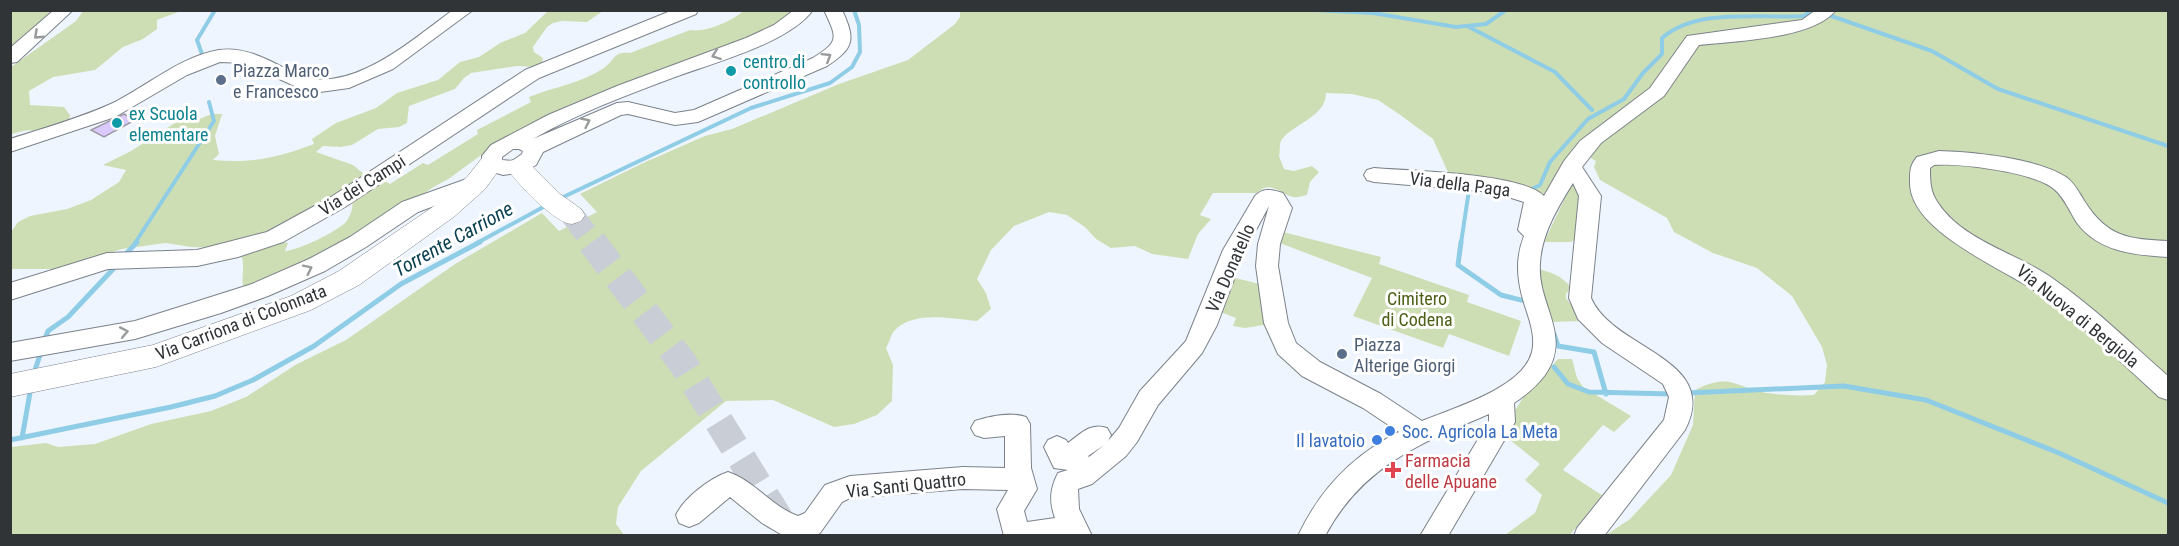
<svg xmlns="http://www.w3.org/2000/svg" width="2179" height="546" viewBox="0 0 2179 546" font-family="'Roboto Condensed',sans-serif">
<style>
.green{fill:#cedeb4}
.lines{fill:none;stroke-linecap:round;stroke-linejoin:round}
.stream-far1{stroke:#8ecde5;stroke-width:4}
.stream{stroke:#8ecde5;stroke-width:5}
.building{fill:#dac9fc;stroke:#9d9aa3;stroke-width:1.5}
.major-tunnel-far1{stroke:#c9ced6;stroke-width:23;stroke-dasharray:23 12;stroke-linecap:butt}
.major-tunnel{stroke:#c9ced6;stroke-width:29;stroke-dasharray:29 15;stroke-linecap:butt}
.minor-casing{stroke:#7c828a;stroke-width:2}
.major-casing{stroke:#7c828a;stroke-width:1}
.minor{fill:#fff;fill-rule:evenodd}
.major{fill:#fff;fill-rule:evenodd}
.oneway{stroke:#989a9b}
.culture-dot{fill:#0f9aa8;stroke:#fff;stroke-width:2}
.service-dot{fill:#5c6f8a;stroke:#fff;stroke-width:2}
.shop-dot{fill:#3f7fe0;stroke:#fff;stroke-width:2}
.health-dot{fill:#e0444e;stroke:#fff;stroke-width:2}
.labels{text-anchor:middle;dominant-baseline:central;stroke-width:6;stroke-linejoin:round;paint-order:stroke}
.culture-label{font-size:18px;fill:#0d838f;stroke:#fff;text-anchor:start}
.service-label{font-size:18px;fill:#4e5e75;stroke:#fff;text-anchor:start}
.street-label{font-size:18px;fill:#313437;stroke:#fff}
.park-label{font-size:18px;fill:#4b6015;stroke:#fff}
.shop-label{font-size:18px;fill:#366cbe;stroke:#fff;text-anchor:start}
.health-label{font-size:18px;fill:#be3a42;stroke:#fff;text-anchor:start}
.water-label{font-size:20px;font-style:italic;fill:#094152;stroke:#fff}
</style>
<rect width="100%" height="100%" fill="#eff5fe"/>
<path class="green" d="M 11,11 L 61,11 L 11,48 Z
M 83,11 L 181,11 L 157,20 L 157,29 L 143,39 L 123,47 L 95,70 L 53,77 L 29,91 L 30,105 L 64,107 L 70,115 L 69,123 L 38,133 C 30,127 20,132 11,134 L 11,67 L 76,21 Z
M 548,11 L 603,11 L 587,22 L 562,21 L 553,23 L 547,27 L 533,47 L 534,52 L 543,58 L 542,64 L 534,67 L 517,66 L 471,73 L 464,78 L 455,89 L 409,106 L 407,123 L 399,127 L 378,129 L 352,145 L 341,147 L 323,146 L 316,152 L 353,165 L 369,178 L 269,234 L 225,248 L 191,247 L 166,243 L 122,249 L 55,269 L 11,269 L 11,232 L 18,222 L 30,216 L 67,209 L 91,200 L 119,182 L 126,170 L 103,165 L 131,151 L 178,121 L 191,122 L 212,114 L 222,114 L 215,136 L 219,154 L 213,160 C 251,164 280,157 314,144 L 312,139 L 336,123 L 376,108 L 397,93 L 438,80 L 460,62 L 479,57 L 500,43 L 525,33 Z
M 743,11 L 791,11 L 779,27 L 496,144 L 450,178 L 432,188 L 356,240 L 244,289 C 240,278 246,267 241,255 L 278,241 L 288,243 L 285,251 C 297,251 338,231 346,222 C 350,217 354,206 352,200 L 381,179 L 390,184 L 423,163 L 428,165 L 478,134 L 477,130 L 531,102 L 529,97 C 554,87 581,83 604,68 C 614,61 613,51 630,53 L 690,30 C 704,33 733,21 743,11 Z
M 960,11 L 2168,11 L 2168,535 L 1606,535 L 1630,519 L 1671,475 L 1693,425 L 1695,390 C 1730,372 1735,387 1767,393 C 1783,395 1798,396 1814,395 L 1825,382 L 1827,365 L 1822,347 L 1792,296 L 1757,268 L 1713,253 L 1674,232 L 1667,218 L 1600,180 L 1594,167 L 1596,161 L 1573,148 L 1548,195 L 1531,190 L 1451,179 L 1433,139 L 1399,114 L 1378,100 L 1352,94 L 1326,93 C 1326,116 1296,123 1283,138 C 1278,143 1281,150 1279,156 L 1284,169 L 1294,171 L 1312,166 L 1319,172 L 1310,182 L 1307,195 C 1303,196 1296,198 1293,197 C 1279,193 1271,180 1257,193 L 1213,193 L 1200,215 L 1211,219 L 1198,234 L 1188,259 L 1152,254 L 1135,246 L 1111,248 L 1096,239 L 1085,227 L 1067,215 L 1049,212 L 1014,226 L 991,250 L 977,279 L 986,293 L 991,309 L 977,321 C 952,319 914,310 894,331 C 891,335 889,343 886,348 L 893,365 L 892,401 L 877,415 L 854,424 L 834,427 L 773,400 L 726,401 L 641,471 L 618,507 L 616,524 L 624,535 L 11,536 L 11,447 L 46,443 L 58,447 L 95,444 L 151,424 L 211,411 L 246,397 L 297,364 L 346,340 L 455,264 L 542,213 L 559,231 L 597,212 L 580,194 L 643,163 L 705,136 L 732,129 L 839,84 L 908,60 L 955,24 L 960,17 Z
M 1575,177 L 1580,183 L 1578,238 L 1571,242 L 1544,242 Z
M 1279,231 L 1381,257 L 1379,264 L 1469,295 L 1467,302 L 1521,321 L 1509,356 L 1449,334 L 1443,348 L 1353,316 L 1372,278 L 1277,242 Z
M 1535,268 C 1550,272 1562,275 1571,288 L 1566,294 L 1566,298 L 1583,321 L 1551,322 Z
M 1231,277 L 1260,284 L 1270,324 L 1245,328 L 1233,326 L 1236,318 L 1218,311 Z
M 1558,359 L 1572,359 L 1577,378 L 1583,387 L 1631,416 L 1614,432 L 1603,425 L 1563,470 L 1605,497 L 1595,504 L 1570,535 L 1505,535 L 1535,513 L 1542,495 L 1525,480 L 1540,464 L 1501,433 L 1524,396 Z"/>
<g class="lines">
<path class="stream-far1" d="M 1314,10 L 1373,13 L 1456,27 L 1486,24 L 1506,10
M 1814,10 L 1932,51 L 1998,89 L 2168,146
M 1469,27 L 1555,72 L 1592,110
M 202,54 L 197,40 L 215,10
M 1530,190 L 1540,185 L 1550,162 L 1588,119 L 1624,99 L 1643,73 L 1662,54 L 1662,38 C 1698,7 1759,19 1804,16 L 1811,10
M 559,199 L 751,108 L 830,83 L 852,67 L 860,52 L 859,25 L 854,10
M 135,243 L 214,121 L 209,102
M 477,243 L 547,205
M 1461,243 L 1469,190 L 1475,189"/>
<path class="stream" d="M 1461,242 L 1458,265 L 1501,295 L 1529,302
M 125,255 L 137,242
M 1554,334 L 1558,346 L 1594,352 L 1606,394
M 44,341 L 48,331 L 68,317 L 116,266
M 1554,367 L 1568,384 L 1589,392 L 1672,394
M 34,373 L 41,352
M 1687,393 L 1844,386 L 1926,400 L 2059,453 L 2168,503
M 22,438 L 31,387
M 10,440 L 171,407 L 215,396 L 253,380 L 314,346 L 401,284 L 480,242"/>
</g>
<path class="building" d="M 124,114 L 135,120 L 104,137 L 91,130 Z"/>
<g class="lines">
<path class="major-tunnel-far1" d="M 572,215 L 593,243"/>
<path class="major-tunnel" d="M 592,242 L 684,365 L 782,524"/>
<defs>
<path id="minor" d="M 54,10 L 73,10 L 17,62 L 10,63 L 10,48 Z
M 453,10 L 473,10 L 393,69 L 349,88 L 320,92 L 299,88 L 244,63 L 220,62 L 187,75 L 115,117 L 10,152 L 10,139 C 45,128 80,118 113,103 C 149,85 179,57 219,50 C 247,46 272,62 296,74 C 348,98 413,39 453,10 Z
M 673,10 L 698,10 L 696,14 L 539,78 L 345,207 L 283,242 L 238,257 L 197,266 L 108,269 L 10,300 L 10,283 L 107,253 L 197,250 L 267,232 L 331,197 L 525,70 Z
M 794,10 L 813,10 C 789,43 713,63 675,77 C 627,95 578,113 533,139 L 617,103 L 628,102 L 675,113 L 694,110 L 813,58 C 840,41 837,38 824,10 L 842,10 C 856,40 854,48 827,66 L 698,122 L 675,125 L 628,114 L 621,115 L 543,152 L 536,165 L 524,172 L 503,175 L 490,171 L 482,163 L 482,156 L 491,145 L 548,115 L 617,86 L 746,38 L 774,25 ZM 513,149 L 519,149 L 523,151 L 522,154 L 512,161 L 502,160 L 502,157 Z
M 1816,10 L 1836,10 C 1814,39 1734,41 1699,45 L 1664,96 L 1601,143 L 1582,167 L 1601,196 L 1591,298 C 1613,350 1722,358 1685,430 L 1604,536 L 1574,536 L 1577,528 L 1664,420 L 1669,397 L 1663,384 L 1602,343 L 1578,319 L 1569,298 L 1579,196 L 1573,183 C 1558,207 1541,235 1540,264 C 1537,305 1573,335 1545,375 C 1536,387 1526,395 1514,403 L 1515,422 L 1448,536 L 1420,536 L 1489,421 L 1489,414 C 1421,443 1362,466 1325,536 L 1298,536 C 1320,489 1353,455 1399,432 L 1363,408 L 1302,376 L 1278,354 L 1264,323 L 1256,266 L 1258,244 L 1269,206 L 1245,250 L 1217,325 L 1202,353 L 1158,405 L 1137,442 L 1126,456 L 1092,484 L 1078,489 L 1079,509 L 1092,536 L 1004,536 L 997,509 L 1008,490 L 963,489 L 850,498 L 842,502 L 820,533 L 815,536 L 784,536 L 762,523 L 730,497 L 699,523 L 689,527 L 679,523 L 676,515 C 684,498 710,478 728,472 C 755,481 772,507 798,516 L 805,513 L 825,485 L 850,476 L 963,467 L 1005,468 L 1005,436 L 984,438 L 975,435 L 971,428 L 975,421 C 990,416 1011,412 1026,417 L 1030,424 L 1031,468 L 1037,489 L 1024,511 L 1027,522 L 1055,518 C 1049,501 1050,489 1058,473 L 1068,470 L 1054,468 L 1044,447 L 1048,440 L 1057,436 L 1066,440 L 1068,443 C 1080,434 1091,422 1107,428 L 1111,435 L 1108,441 L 1119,428 L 1140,391 L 1186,341 L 1223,250 L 1255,196 C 1264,187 1272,190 1283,193 L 1292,208 L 1280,244 L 1278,266 L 1288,323 L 1296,343 L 1320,362 L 1381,394 L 1422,421 C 1453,408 1523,388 1532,352 C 1536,336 1529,319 1524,303 C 1517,280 1515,259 1524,236 L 1518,230 L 1524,202 L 1492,192 L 1374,182 L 1367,180 L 1364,175 L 1367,170 L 1374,168 C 1409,171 1522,173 1544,196 L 1564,161 L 1580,141 L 1650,88 L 1687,36 L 1802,20 ZM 1104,445 L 1089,457 L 1088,456 Z
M 1939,151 C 1974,152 2036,158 2066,177 C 2075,183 2079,193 2085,202 C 2108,238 2130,239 2168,241 L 2168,257 C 2134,255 2099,252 2077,223 C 2070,212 2064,197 2054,189 C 2034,172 1960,163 1934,165 L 1930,168 C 1930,181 1930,192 1938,203 C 1963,241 2017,253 2052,278 C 2094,307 2130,343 2168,376 L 2168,400 L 2159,397 C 2123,364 2088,330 2049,300 C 2013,272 1909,234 1910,182 C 1910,171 1910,165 1917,157 Z
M 475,176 L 482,178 L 485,183 L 482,188 L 418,212 L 366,247 L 325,271 L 268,296 L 221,313 L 135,339 L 10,361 L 10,343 L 135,321 L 252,284 L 309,259 L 350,237 L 402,202 Z"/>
<path id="major" d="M 492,155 L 501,157 L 504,163 L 485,189 L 455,216 L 359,285 L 311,310 L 156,367 L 10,397 L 10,374 L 153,345 L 291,296 L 339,271 L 437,204 L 467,177 L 483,157 Z
M 518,159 L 527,161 L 560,194 L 581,209 L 585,215 L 581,221 C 580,221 573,224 572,224 C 554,223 515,181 506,167 L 509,161 Z"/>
</defs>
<use href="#minor" class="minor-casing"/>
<use href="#major" class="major-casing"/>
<use href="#minor" class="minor"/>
<use href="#major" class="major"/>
</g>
<defs><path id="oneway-chevron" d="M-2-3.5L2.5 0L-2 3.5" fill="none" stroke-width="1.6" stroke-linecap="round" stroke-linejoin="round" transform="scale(1.5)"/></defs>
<g class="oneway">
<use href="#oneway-chevron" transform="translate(38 35) rotate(137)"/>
<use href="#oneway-chevron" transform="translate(716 55) rotate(160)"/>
<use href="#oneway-chevron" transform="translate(827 57) rotate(-32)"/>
<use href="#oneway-chevron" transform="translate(586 122) rotate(-25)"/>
<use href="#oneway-chevron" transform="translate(308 269) rotate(-26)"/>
<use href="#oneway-chevron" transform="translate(124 332) rotate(-11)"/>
</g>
<g class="culture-dot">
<circle cx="731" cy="71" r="6"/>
<circle cx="117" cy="123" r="6"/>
</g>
<g class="service-dot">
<circle cx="221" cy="80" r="6"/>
<circle cx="1342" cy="354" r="6"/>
</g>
<g class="shop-dot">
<circle cx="1390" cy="431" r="6"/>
<circle cx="1377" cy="440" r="6"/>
</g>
<path class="health-dot" d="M1390 461h6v6h6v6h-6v6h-6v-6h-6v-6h6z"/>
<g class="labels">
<g class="culture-label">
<text x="743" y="61">centro di<tspan x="743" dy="21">controllo</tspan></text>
<text x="129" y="113">ex Scuola<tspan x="129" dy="21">elementare</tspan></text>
</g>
<g class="service-label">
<text x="233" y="70">Piazza Marco<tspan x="233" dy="21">e Francesco</tspan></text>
<text x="1354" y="344">Piazza<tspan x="1354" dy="21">Alterige Giorgi</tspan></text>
</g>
<g class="street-label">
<text transform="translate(1460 184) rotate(7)">Via della Paga</text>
<text transform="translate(362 185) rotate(-32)">Via dei Campi</text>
<text transform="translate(1230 268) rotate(-66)">Via Donatello</text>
<text transform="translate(2078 316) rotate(39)">Via Nuova di Bergiola</text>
<text transform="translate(241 322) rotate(-21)">Via Carriona di Colonnata</text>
<text transform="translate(906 485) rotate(-6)">Via Santi Quattro</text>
</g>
<g class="park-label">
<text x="1417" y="298">Cimitero<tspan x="1417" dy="21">di Codena</tspan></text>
</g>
<g class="shop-label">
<text x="1402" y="431">Soc. Agricola La Meta</text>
<text x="1365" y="440" text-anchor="end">Il lavatoio</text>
</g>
<g class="health-label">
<text x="1405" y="460">Farmacia<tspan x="1405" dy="21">delle Apuane</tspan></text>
</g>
<g class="water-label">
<text transform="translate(453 239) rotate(-29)">Torrente Carrione</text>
</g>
</g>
<rect width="2179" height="546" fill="none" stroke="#313437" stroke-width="24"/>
</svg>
